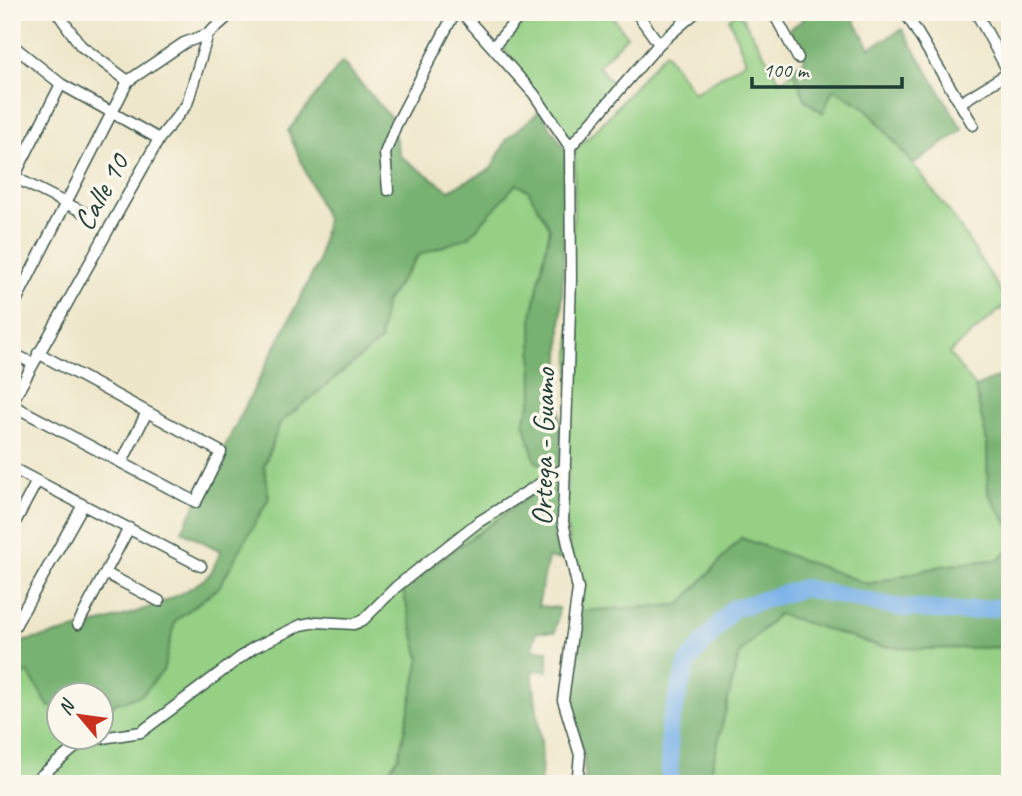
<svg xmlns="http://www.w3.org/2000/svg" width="1022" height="796" viewBox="0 0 1022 796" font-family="Caveat,sans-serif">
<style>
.green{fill:#95d085;stroke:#5a865c;stroke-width:2}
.forest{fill:#78b272;stroke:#4c7853;stroke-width:2}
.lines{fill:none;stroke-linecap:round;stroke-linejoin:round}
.river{stroke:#78b1e8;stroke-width:18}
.minor-casing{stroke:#3e564a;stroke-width:13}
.minor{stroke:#fff;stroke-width:10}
.labels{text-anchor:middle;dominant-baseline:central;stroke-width:7;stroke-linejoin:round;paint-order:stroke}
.street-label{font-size:30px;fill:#1f3d34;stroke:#fbf7ec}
</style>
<rect width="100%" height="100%" fill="#fbf7ec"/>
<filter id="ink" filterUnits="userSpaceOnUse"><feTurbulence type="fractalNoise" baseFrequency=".0143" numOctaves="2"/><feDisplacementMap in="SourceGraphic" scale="14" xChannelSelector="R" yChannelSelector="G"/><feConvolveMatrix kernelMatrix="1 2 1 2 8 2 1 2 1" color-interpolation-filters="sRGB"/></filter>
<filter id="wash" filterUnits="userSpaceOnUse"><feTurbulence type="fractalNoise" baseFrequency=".00686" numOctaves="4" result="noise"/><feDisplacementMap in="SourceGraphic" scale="28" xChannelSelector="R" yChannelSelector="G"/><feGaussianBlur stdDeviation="1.57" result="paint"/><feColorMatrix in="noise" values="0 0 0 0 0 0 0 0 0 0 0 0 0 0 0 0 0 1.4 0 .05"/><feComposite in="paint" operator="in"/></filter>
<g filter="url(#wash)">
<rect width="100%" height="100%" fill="#eee6c9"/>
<path class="green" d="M 532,12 L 609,12 L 627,36 L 598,66 L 616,88 L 570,141 L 503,47 Z
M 739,12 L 780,81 L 794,72 L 806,102 L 833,89 L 866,108 L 913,164 L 956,221 L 1008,303 L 949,353 L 975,387 L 987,442 L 988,493 L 1010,527 L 1010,549 L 1000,559 L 942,566 L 868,584 L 741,538 L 680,605 L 580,611 L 566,522 L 575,150 L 600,126 L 665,52 L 694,93 L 746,61 L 729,19 Z
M 516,184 L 528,190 L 550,228 L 532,316 L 533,396 L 524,421 L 554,470 L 561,474 L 402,587 L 420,659 L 399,756 L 379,784 L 12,784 L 12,680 L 28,672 L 49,706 L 59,707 L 60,736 L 102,736 L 102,708 L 108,708 L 163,671 L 175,621 L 219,587 L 269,498 L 264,466 L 280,423 L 380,341 L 385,303 L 419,255 L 469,237 Z
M 779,613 L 878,646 L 921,649 L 1010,647 L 1010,784 L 708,784 L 739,654 Z"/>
<path class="forest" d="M 798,12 L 855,12 L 851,15 L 870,48 L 902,29 L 963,130 L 913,164 L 866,108 L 833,89 L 823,113 L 806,101 L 792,67 L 804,61 L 804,57 L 789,29 L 803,20 Z
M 342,62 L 390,117 L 400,156 L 449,190 L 491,169 L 507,139 L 540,111 L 567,153 L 559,387 L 562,465 L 554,470 L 535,461 L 524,421 L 533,396 L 532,316 L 550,228 L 528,190 L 516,184 L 469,237 L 418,255 L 385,303 L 380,341 L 280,423 L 264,466 L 269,498 L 219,587 L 175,621 L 163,671 L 142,695 L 102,708 L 102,694 L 60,694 L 59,707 L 49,707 L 28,672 L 12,680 L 12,644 C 66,632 169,611 209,575 C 214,569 217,559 221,551 L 182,531 L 318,263 L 326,219 L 288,131 Z
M 1010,372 L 1010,527 L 988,493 L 987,442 L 975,387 Z
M 561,474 L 559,522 L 565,560 L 548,558 L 538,606 L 559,608 L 555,632 L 536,632 L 532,649 L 548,651 L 548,671 L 532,670 C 535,708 546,747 540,784 L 379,784 L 399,756 L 420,659 L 402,587 Z
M 741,538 L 868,584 L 942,566 L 1000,559 L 1010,549 L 1010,647 L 921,649 L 878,646 L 778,614 L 739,654 L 708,784 L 585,784 L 584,756 L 569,708 L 580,611 L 680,605 Z"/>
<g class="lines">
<path class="river" d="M 670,784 L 669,726 L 688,662 L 732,609 L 804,588 L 896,607 L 960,612 L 1010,606"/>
</g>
</g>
<g filter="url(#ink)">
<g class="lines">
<defs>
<path id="minor" d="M 57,12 L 81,46 L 128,81
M 461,12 L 534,94 L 570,147
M 636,12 L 659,44
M 773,12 L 798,58
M 905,12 L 973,125
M 976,12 L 1009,73
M 12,45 L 61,84 L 159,139
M 493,47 L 523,12
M 960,103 L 1010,72
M 570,147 L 571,279 L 563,522 L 578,589 L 563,700 L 580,755 L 577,784
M 570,147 L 659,44 L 696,12
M 12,176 L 93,217
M 12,181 L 61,84
M 388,190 L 385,153 L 396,125 L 455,12
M 12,309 L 128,81 L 184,43 L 208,34
M 12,353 L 32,363
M 12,402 L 159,139 L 187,104 L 208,34 L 233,12
M 12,405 L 196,502 L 221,452 L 38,353
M 122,462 L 147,412
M 12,468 L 201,566
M 12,528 L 37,481
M 105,573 L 159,601
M 78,624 L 129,528
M 12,631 L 83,505
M 31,784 L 83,741 L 141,732 L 253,648 L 301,625 L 317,622 L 354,624 L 363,620 L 396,587 L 477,523 L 565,468"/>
</defs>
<use href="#minor" class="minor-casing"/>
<use href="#minor" class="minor"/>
</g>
</g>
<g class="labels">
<g class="street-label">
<text transform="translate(101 192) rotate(-61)">Calle 10</text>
<text transform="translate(543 447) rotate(-89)">Ortega - Guamo</text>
</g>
</g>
<rect width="1022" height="796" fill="none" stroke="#fbf7ec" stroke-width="42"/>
<g transform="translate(80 716) rotate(299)"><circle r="33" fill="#fbf7ec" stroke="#a3ada2" stroke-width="2"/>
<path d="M0-5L12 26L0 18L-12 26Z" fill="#c8321e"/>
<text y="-10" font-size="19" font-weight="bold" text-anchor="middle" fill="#1f3d34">N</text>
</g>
<path d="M752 77v10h150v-10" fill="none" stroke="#1f3d34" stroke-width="3.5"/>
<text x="763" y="77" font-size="21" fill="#1f3d34" stroke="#fbf7ec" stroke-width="5" paint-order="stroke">100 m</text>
</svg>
